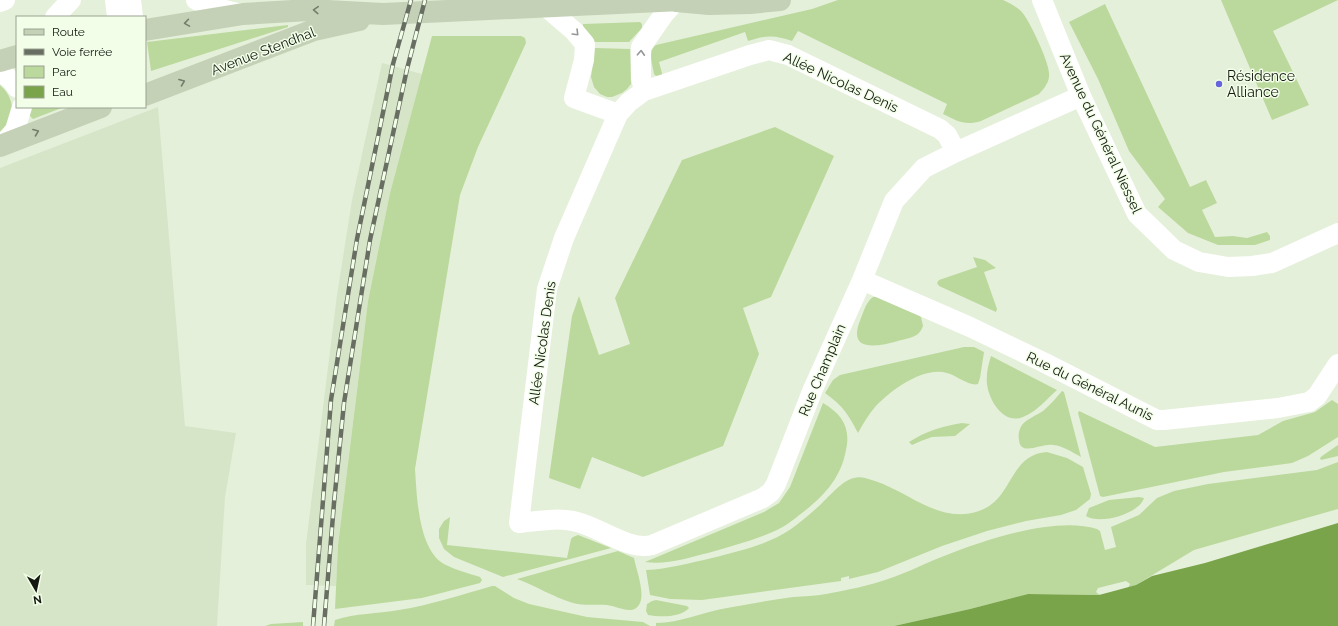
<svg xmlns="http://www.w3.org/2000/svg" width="1338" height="626" viewBox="0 0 1338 626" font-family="Raleway,sans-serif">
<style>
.built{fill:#d6e5c8}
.green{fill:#bbd99d}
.water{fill:#7aa44a}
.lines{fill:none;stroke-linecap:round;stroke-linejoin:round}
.street{stroke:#fff;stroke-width:20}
.secondary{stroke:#c5d1b6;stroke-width:22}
.rail-casing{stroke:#686f62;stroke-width:4.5}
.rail{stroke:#f2fee8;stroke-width:3;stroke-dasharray:9;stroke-linecap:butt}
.oneway{stroke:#757e6c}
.oneway2{stroke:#959794}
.poi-dot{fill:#6663dc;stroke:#f2fee8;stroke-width:1.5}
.labels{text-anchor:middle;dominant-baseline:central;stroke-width:3;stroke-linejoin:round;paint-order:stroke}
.street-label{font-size:14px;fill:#141811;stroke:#f2fee8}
.poi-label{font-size:14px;fill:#141811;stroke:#f2fee8;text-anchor:start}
</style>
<rect width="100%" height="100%" fill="#e5f0da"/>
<path class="built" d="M 382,63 L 422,74 L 390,193 L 368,301 L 338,545 L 336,586 L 306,585 L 306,544 L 337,295 L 352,200 Z
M 158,107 L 185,426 L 236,433 L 225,497 L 217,626 L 0,626 L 0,168 Z"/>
<path class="green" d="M 838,0 L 1003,0 C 1009,3 1016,6 1021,11 C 1029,19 1049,62 1049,73 C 1050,81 1045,88 1039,94 L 981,121 C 965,126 957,121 943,114 L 947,104 L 798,31 L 792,41 C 775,35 766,35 748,41 L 745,32 L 659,62 L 662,73 L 662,75 L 656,76 L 654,74 C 653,66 647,51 656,45 L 812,9 Z
M 1221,0 L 1338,0 L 1273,31 L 1309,105 L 1272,120 Z
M 1105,4 L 1190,187 L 1206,180 L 1217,203 L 1202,210 L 1215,237 L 1233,236 L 1247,238 L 1267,232 L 1270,236 L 1270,240 L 1255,245 L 1218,245 L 1188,233 L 1158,207 L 1165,199 L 1129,151 L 1098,79 L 1069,22 Z
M 640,22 L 642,24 L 642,28 L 629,42 L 595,42 L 586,33 L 583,26 L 583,24 Z
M 288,25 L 288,27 L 151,71 L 147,42 Z
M 432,36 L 521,36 L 525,38 L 526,43 L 478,147 L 460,195 L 415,469 C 417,496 418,549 444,564 C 455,570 468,573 480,577 L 482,580 L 480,583 L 422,598 L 335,609 L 338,545 L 368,301 L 390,193 Z
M 595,48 L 630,49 L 631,84 L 627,89 L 622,93 L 612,97 L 607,97 L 600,94 L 594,87 L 591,77 Z
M 0,85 C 13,97 13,107 12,123 L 0,135 Z
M 29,107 L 64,107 L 33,119 L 29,115 Z
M 775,127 L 834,156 L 771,297 L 743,308 L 759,354 L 723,446 L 643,477 L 592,457 L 580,489 L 549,478 L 572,316 L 579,296 L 599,355 L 630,344 L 615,298 L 682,160 Z
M 973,257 L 985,260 L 996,268 L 984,272 L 997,309 L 996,312 L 939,286 L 937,283 L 939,280 L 977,267 Z
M 873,297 L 877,297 L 918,314 L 921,317 L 923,326 C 922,329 920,332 918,334 C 913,338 904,339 898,341 C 876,347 846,353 861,318 C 864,311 866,302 873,297 Z
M 964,347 L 974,347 L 984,352 L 980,378 L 978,384 C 970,387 956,375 947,373 C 923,366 890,391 875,407 C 868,415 863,424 858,433 C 848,414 843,406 825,393 L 833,380 L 840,375 Z
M 991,356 L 1057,390 C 1047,399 1036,412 1023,417 C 1004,425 989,401 987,384 C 986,375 988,365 991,356 Z
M 1062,391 L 1064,392 L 1081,457 C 1072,452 1063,446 1053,445 C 1042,443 1020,457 1019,440 C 1018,435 1019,429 1022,425 C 1025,420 1037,415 1043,411 C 1050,405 1056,398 1062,391 Z
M 1332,400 L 1338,404 L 1338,437 L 1308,456 L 1292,463 L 1224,472 L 1103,497 L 1100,496 L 1078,413 L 1079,411 L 1155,447 L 1258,435 L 1283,421 L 1315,412 Z
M 823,403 C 842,414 851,428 846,450 C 841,478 824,496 802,513 C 794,519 786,526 777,530 C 755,540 731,546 708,553 C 687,558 667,565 645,562 L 764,512 L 779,503 L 790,487 Z
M 962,423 L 970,424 L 955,436 L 932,437 L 921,441 L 912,445 L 909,442 C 926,431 943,426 962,423 Z
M 1338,445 L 1338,456 L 1321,460 L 1320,458 L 1322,456 Z
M 1047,452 L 1067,458 L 1083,467 L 1091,494 L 1090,499 L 1076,510 L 1061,515 L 1026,521 L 987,531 L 942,546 L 878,572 L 849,579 L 849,576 L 841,578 L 841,581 L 702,600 L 670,599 L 650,595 L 646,570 C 668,569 690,563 712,558 C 738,551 768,545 791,529 C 801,522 810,514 819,506 C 828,498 842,480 854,478 C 861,476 868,479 875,481 C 911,493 939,524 979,511 C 1014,499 1008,455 1047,452 Z
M 1338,462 L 1338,509 L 1194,550 L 1136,585 L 1128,588 L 1130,584 L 1126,581 L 1098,588 L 1096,592 L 1100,595 L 1028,594 L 970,609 L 894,626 L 656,626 L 656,623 C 680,623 703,612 727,608 C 749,604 771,600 793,597 C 804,596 815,596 826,594 C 847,590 868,586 888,579 C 907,573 925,563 944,556 C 985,540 1055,516 1097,529 L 1100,531 L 1105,550 L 1116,547 L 1111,527 L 1139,515 L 1157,498 L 1174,491 L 1208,484 L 1317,470 Z
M 1139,497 L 1144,498 C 1139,514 1100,525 1086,516 L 1089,508 L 1109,500 Z
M 450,517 L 447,545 L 567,558 L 571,539 L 573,537 L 578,535 L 611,548 L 503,577 L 454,557 L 444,549 L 439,538 L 439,529 L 444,521 Z
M 618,551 L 634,558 C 636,569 645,592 640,603 C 634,617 617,606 607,605 C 596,604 585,606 573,603 C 553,597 536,586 517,579 Z
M 492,586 L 495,586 L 514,598 L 529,604 L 587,617 L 643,622 L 650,626 L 334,626 L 335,620 C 356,613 377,614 399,610 C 430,605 461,595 492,586 Z
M 656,600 L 687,606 L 689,608 C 680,618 660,617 648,615 L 646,611 L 647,604 L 652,601 Z
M 303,622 L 303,626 L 265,626 L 271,624 Z"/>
<path class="water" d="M 1338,523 L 1338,626 L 894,626 L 970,609 L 1028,594 L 1099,595 L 1114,591 L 1136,585 L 1152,576 L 1205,563 Z"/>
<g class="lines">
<path class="street" d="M 115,0 L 117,17
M 131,0 L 133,17
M 196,0 L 209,6 L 241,14
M 1042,0 L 1081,96 L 1137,214 L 1174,250 L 1199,262 L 1228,267 L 1252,266 L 1272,263 L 1338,233
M 0,2 L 5,0
M 546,7 L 574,31 L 585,44 L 584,60 L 574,98 L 618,114
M 55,17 L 71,0
M 0,71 L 12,81 L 17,88
M 644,91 L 641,78 L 641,47 L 664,14 L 676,1
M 1,146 L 15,130 L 22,107
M 956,152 L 947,135 L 940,129 L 788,55 L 769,50 L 750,55 L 644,91 L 629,102 L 618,114 L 564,238 L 547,289 L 519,523 C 538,521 558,517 577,522 C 599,527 629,551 652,545 L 763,498 L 771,492 L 776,484 L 813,389 L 862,280 L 894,201 L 924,168 L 956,152 L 1081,96
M 862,280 L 970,327 L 1043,362 L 1157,420 L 1164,420 L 1278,408 L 1309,402 L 1317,396 L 1338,364"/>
<path class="secondary" d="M 676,1 L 709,4 L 750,3 L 780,0
M 145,30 L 243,14 L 309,10 L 383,14 L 681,0
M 0,61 L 17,56
M 145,95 L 314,30 L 359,20
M 0,146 L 101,107"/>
<defs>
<path id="rail" d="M 313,626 L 331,400 L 357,239 L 393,64 L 411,0
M 324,626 L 334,503 L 344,403 L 370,240 L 407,69 L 425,0"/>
</defs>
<use href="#rail" class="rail-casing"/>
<use href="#rail" class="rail"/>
</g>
<defs><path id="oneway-chevron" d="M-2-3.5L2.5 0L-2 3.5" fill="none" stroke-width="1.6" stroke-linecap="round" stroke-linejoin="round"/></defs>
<g class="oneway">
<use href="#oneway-chevron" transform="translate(316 10) rotate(-177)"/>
<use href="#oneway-chevron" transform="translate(187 23) rotate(171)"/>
<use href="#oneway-chevron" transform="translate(182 82) rotate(-21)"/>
<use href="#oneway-chevron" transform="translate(36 132) rotate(-21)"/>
</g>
<g class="oneway2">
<use href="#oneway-chevron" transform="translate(576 33) rotate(45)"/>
<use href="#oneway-chevron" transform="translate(641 53) rotate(-87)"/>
</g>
<circle class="poi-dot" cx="1219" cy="84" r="4"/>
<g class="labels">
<g class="street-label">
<text transform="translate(263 51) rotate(-21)">Avenue Stendhal</text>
<text transform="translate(841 82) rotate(25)">Allée Nicolas Denis</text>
<text transform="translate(1101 133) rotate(65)">Avenue du Général Niessel</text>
<text transform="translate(542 343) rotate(-82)">Allée Nicolas Denis</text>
<text transform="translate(822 370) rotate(-67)">Rue Champlain</text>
<text transform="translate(1090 386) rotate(26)">Rue du Général Aunis</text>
</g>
<g class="poi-label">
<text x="1227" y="76">Résidence<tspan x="1227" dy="16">Alliance</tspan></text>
</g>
</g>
<rect x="16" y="16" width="130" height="92" fill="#f2fee8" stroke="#99a292"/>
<rect x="24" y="29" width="20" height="6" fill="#c5d1b6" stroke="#99a292"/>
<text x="52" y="36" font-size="12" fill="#141811">Route</text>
<rect x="24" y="49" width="20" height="6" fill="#686f62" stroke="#99a292"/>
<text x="52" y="56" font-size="12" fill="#141811">Voie ferrée</text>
<rect x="24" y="66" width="20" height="12" fill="#bbd99d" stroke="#99a292"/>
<text x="52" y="76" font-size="12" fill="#141811">Parc</text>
<rect x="24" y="86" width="20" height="12" fill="#7aa44a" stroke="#99a292"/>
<text x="52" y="96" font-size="12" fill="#141811">Eau</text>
<g transform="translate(36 590) rotate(171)" stroke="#f2fee8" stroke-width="3" paint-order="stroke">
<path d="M0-3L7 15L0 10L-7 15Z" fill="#141811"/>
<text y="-6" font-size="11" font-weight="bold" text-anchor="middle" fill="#141811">N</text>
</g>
</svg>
